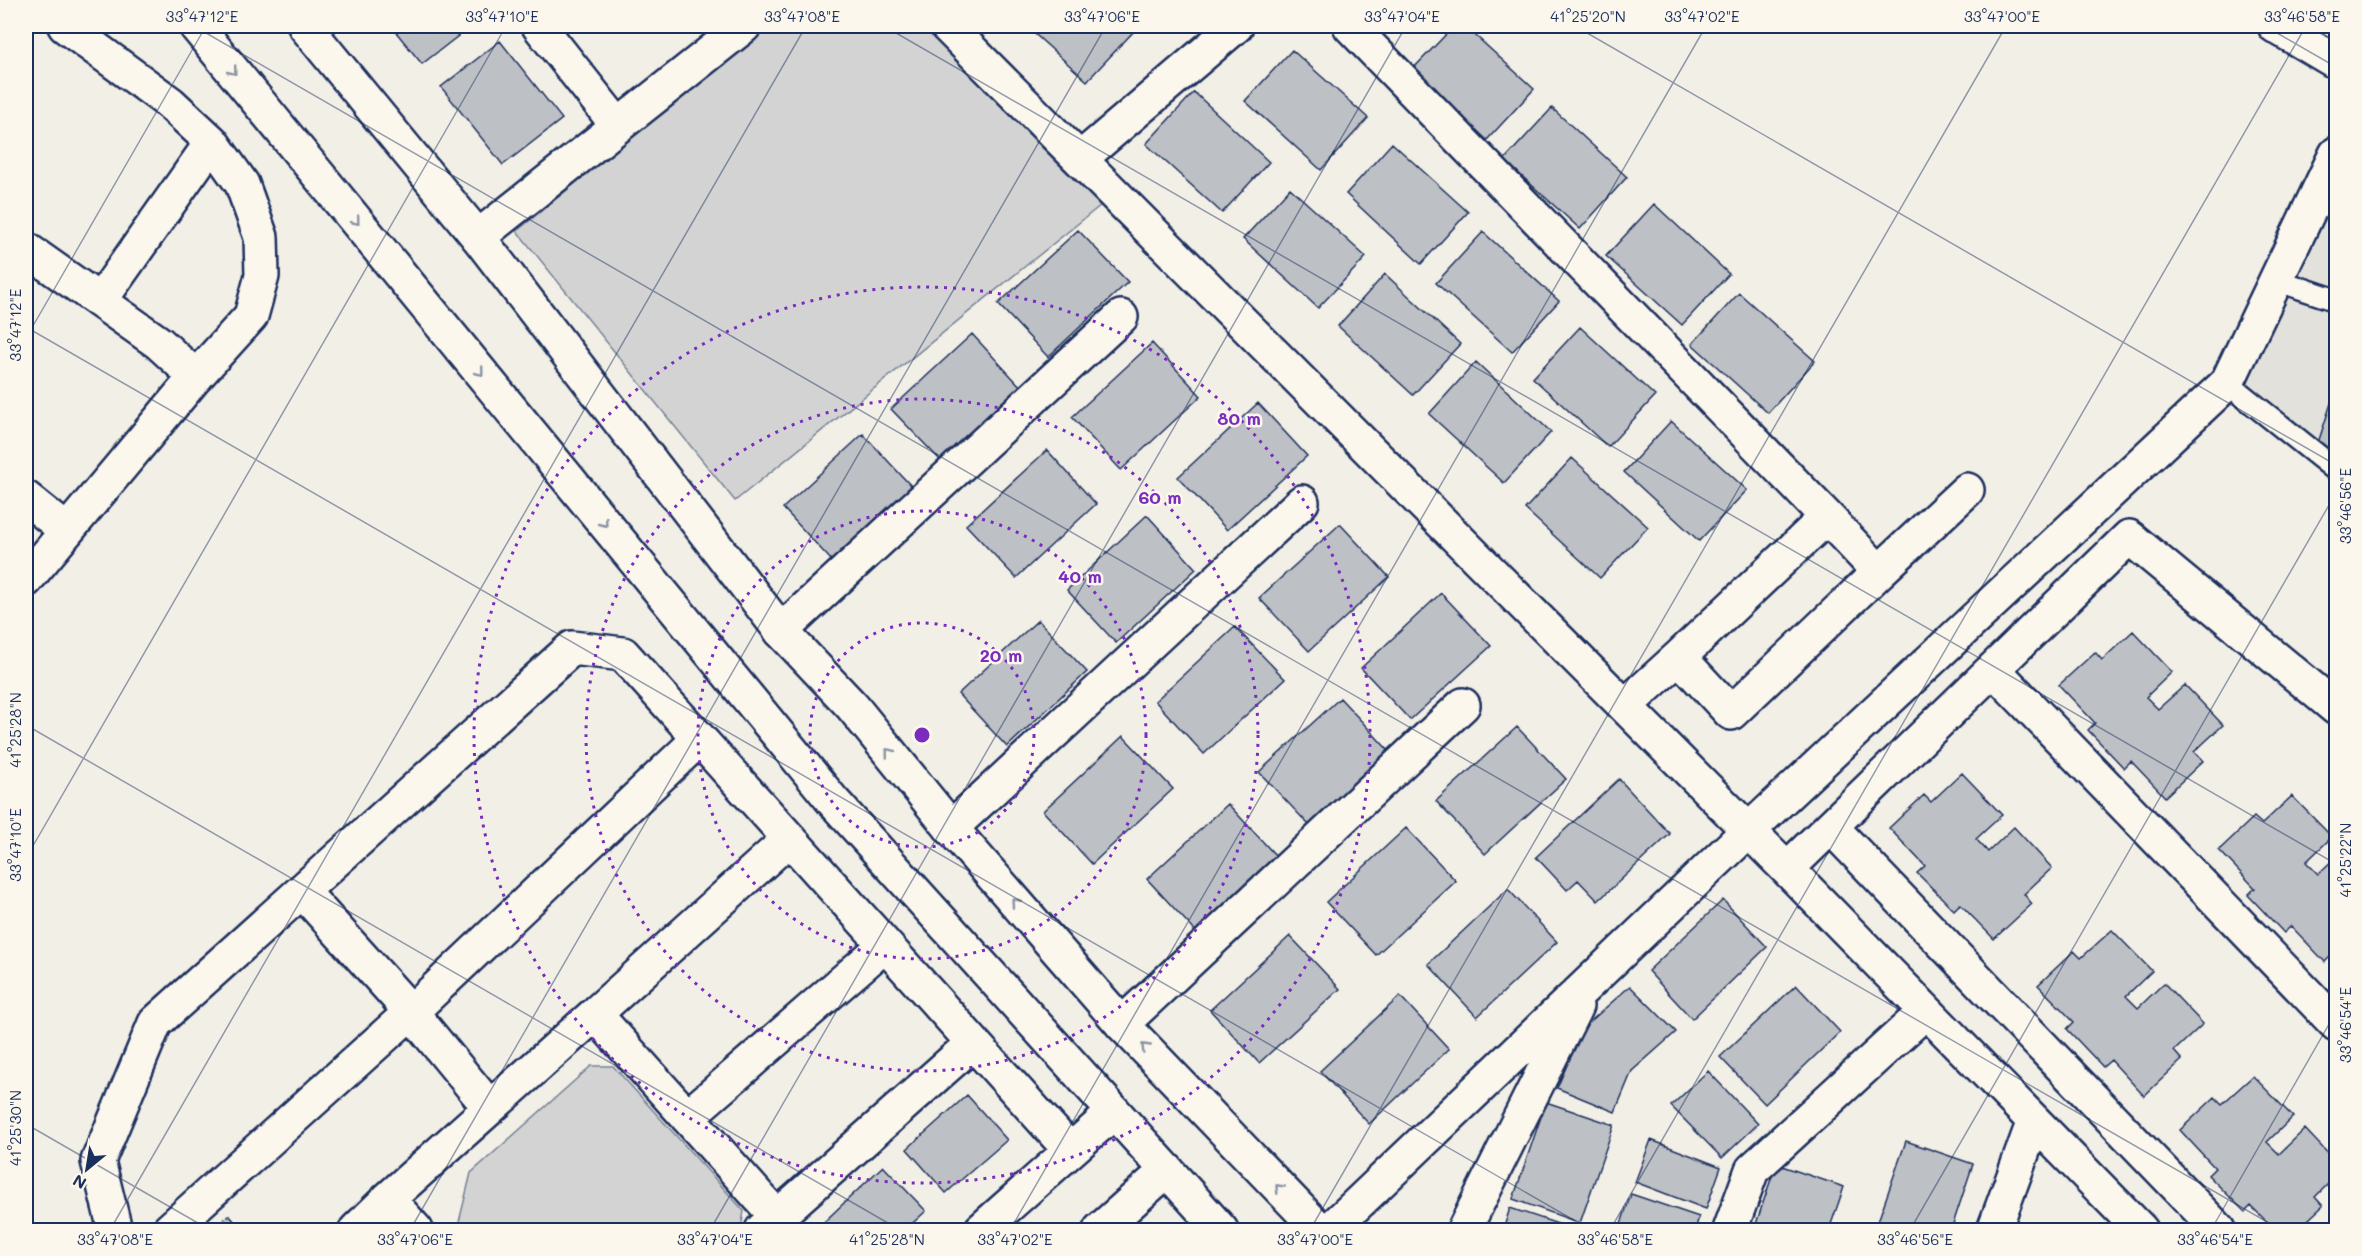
<svg xmlns="http://www.w3.org/2000/svg" width="2362" height="1256" viewBox="0 0 2362 1256" font-family="Mali,sans-serif">
<style>
.built{fill:#e2e1dc}
.green{fill:#d2d3d2;stroke:#768198;stroke-width:1.5}
.building{fill:#bdc0c4;stroke:#1b2f5e;stroke-width:1.5}
.lines{fill:none;stroke-linecap:round;stroke-linejoin:round}
.lane-casing{stroke:#1b2f5e;stroke-width:26}
.street-casing{stroke:#1b2f5e;stroke-width:38}
.secondary-casing{stroke:#1b2f5e;stroke-width:38}
.lane{stroke:#fbf7ec;stroke-width:21}
.street{stroke:#fbf7ec;stroke-width:33}
.secondary{stroke:#fbf7ec;stroke-width:33}
.oneway{stroke:#8b93a5}
.ticks{fill:none;stroke:#1b2f5e;stroke-width:1.5;stroke-opacity:0.45}
.ring{fill:none;stroke:#7b2cbf;stroke-width:3;stroke-dasharray:3 6}
.centre{fill:#7b2cbf;stroke:#fbf7ec;stroke-width:3}
.ring-label{font-size:18px;text-anchor:middle;font-weight:bold;fill:#7b2cbf;stroke:#fbf7ec;stroke-width:5;stroke-linejoin:round;paint-order:stroke}
.neatline{fill:none;stroke:#1b2f5e;stroke-width:2}
.ticks-label{font-size:15px;text-anchor:middle;fill:#1b2f5e}
</style>
<rect width="100%" height="100%" fill="#f2efe6"/>
<filter id="ink" filterUnits="userSpaceOnUse"><feTurbulence type="fractalNoise" baseFrequency=".0167" numOctaves="2"/><feDisplacementMap in="SourceGraphic" scale="12" xChannelSelector="R" yChannelSelector="G"/><feConvolveMatrix kernelMatrix="1 2 1 2 8 2 1 2 1" color-interpolation-filters="sRGB"/></filter>
<g filter="url(#ink)">
<path class="built" d="M 2336,154 L 2336,470 L 2227,383 Z"/>
<path class="green" d="M 766,26 L 926,26 L 1101,205 L 735,501 L 517,231 Z
M 591,1066 L 613,1066 L 744,1211 L 741,1229 L 457,1230 L 471,1173 Z"/>
<path class="building" d="M 391,26 L 471,26 L 422,64 Z
M 1026,26 L 1130,26 L 1135,30 L 1087,81 Z
M 1454,26 L 1465,26 L 1534,89 L 1487,140 L 1411,71 Z
M 500,41 L 562,119 L 503,165 L 441,87 Z
M 1292,50 L 1368,118 L 1321,170 L 1245,101 Z
M 1194,92 L 1269,162 L 1222,213 L 1146,144 Z
M 1552,108 L 1627,177 L 1580,229 L 1504,160 Z
M 1392,143 L 1468,212 L 1421,264 L 1346,194 Z
M 1290,188 L 1366,257 L 1318,308 L 1243,239 Z
M 1654,204 L 1729,274 L 1682,325 L 1606,256 Z
M 1078,230 L 1128,282 L 1048,357 L 998,304 Z
M 1483,232 L 1559,301 L 1512,352 L 1436,283 Z
M 1385,274 L 1460,344 L 1413,395 L 1338,326 Z
M 1739,293 L 1815,361 L 1768,413 L 1692,344 Z
M 1580,327 L 1655,396 L 1608,447 L 1533,378 Z
M 972,334 L 1021,387 L 941,461 L 891,409 Z
M 1152,343 L 1201,396 L 1121,470 L 1072,417 Z
M 1476,362 L 1551,432 L 1504,483 L 1429,414 Z
M 2336,388 L 2336,452 L 2317,446 Z
M 1258,403 L 1307,456 L 1227,530 L 1178,477 Z
M 1671,421 L 1747,490 L 1699,541 L 1624,472 Z
M 863,434 L 912,487 L 832,561 L 783,508 Z
M 1047,450 L 1096,504 L 1016,578 L 966,525 Z
M 1572,458 L 1648,527 L 1600,578 L 1525,509 Z
M 1147,515 L 1196,569 L 1116,643 L 1067,590 Z
M 1340,524 L 1389,577 L 1309,651 L 1259,598 Z
M 1441,593 L 1491,646 L 1410,720 L 1361,668 Z
M 1038,620 L 1087,672 L 1007,747 L 958,694 Z
M 1235,627 L 1285,679 L 1204,754 L 1155,701 Z
M 2133,631 L 2172,672 L 2146,697 L 2158,709 L 2185,685 L 2223,725 L 2194,752 L 2203,761 L 2165,797 L 2131,761 L 2124,768 L 2088,730 L 2095,723 L 2059,685 L 2095,652 L 2102,660 Z
M 1340,698 L 1389,751 L 1309,825 L 1259,772 Z
M 1517,727 L 1566,779 L 1485,854 L 1436,801 Z
M 1123,736 L 1173,789 L 1092,864 L 1043,811 Z
M 1962,773 L 2002,815 L 1976,839 L 1988,852 L 2014,827 L 2052,868 L 2024,894 L 2032,904 L 1994,939 L 1960,904 L 1954,910 L 1917,873 L 1925,866 L 1889,828 L 1924,795 L 1931,802 Z
M 1619,779 L 1670,834 L 1598,901 L 1578,880 L 1567,890 L 1536,857 Z
M 2292,796 L 2332,837 L 2306,862 L 2318,874 L 2336,857 L 2336,951 L 2325,962 L 2291,926 L 2284,933 L 2248,895 L 2255,888 L 2219,850 L 2254,817 L 2262,824 Z
M 1228,804 L 1277,857 L 1196,932 L 1147,879 Z
M 1406,828 L 1456,881 L 1376,955 L 1326,902 Z
M 1508,889 L 1557,942 L 1477,1017 L 1428,964 Z
M 1723,900 L 1767,947 L 1692,1019 L 1648,971 Z
M 2112,930 L 2152,971 L 2126,996 L 2138,1008 L 2164,983 L 2203,1024 L 2174,1051 L 2182,1060 L 2144,1096 L 2111,1060 L 2103,1067 L 2067,1029 L 2074,1022 L 2038,985 L 2074,951 L 2081,958 Z
M 1290,936 L 1340,989 L 1259,1063 L 1210,1010 Z
M 1796,985 L 1840,1032 L 1765,1104 L 1720,1057 Z
M 1630,986 L 1676,1032 L 1632,1071 L 1615,1112 L 1557,1088 L 1583,1028 Z
M 1400,996 L 1449,1049 L 1369,1124 L 1320,1071 Z
M 1708,1071 L 1758,1124 L 1722,1158 L 1671,1106 Z
M 2253,1076 L 2293,1117 L 2267,1142 L 2279,1154 L 2305,1129 L 2336,1162 L 2336,1176 L 2315,1197 L 2323,1206 L 2297,1230 L 2275,1230 L 2251,1206 L 2245,1212 L 2208,1175 L 2215,1168 L 2180,1130 L 2215,1097 L 2222,1104 Z
M 967,1095 L 1007,1140 L 946,1193 L 907,1149 Z
M 1546,1102 L 1614,1125 L 1580,1223 L 1513,1199 Z
M 1651,1140 L 1721,1167 L 1706,1209 L 1635,1182 Z
M 1906,1141 L 1973,1164 L 1951,1230 L 1875,1230 Z
M 1776,1164 L 1844,1187 L 1829,1230 L 1754,1230 Z
M 883,1166 L 926,1211 L 905,1230 L 833,1230 L 824,1222 Z
M 1631,1194 L 1699,1217 L 1695,1230 L 1619,1230 Z
M 1510,1208 L 1576,1230 L 1503,1230 Z
M 229,1215 L 242,1230 L 211,1230 Z"/>
<g class="lines">
<defs>
<path id="lane" d="M 2276,280 L 2336,300
M 2227,383 L 2336,470"/>
<path id="street" d="M 539,26 L 618,126
M 947,26 L 1787,869 L 2141,1230
M 1350,26 L 1827,517 L 1879,572 L 1731,713 L 1679,657 L 1827,517
M 2275,26 L 2336,62
M 1080,159 L 1236,26
M 478,237 L 744,26
M 26,249 L 159,343 L 196,377
M 100,301 L 212,142
M 26,498 L 67,531
M 1879,572 L 1967,490
M 26,580 L 193,380 L 251,316 L 262,276 L 261,237 L 242,184 L 212,142 L 170,103 L 65,26
M 781,631 L 1121,317
M 1993,669 L 2336,1024
M 1625,706 L 1679,657
M 1831,827 L 2219,1230
M 951,828 L 1302,502
M 1787,869 L 2129,537 L 2336,708
M 302,891 L 411,1012 L 490,1108
M 595,1014 L 789,839
M 1122,1024 L 1463,705
M 687,1117 L 885,945
M 777,1217 L 973,1043
M 115,1230 L 98,1161 L 155,1023 L 572,648 L 623,654 L 1070,1150
M 169,1230 L 411,1012 L 699,739
M 356,1230 L 388,1199
M 416,1230 L 388,1199 L 595,1014 L 777,1217 L 762,1230
M 981,1230 L 1114,1112
M 1100,1230 L 1167,1170
M 1330,1230 L 1749,830 L 2227,383 L 2336,154
M 1464,1230 L 1576,1006
M 1730,1230 L 1752,1170 L 1926,1011
M 1994,1230 L 2034,1121"/>
<path id="secondary" d="M 196,26 L 832,800 L 1221,1230
M 305,26 L 478,237 L 781,631 L 852,706 L 951,828 L 1122,1024 L 1320,1230"/>
</defs>
<use href="#lane" class="lane-casing"/>
<use href="#street" class="street-casing"/>
<use href="#secondary" class="secondary-casing"/>
<use href="#lane" class="lane"/>
<use href="#street" class="street"/>
<use href="#secondary" class="secondary"/>
</g>
<defs><path id="oneway-chevron" d="M-2-3.5L2.5 0L-2 3.5" fill="none" stroke-width="1.6" stroke-linecap="round" stroke-linejoin="round" transform="scale(1.5)"/></defs>
<g class="oneway">
<use href="#oneway-chevron" transform="translate(233 71) rotate(51)"/>
<use href="#oneway-chevron" transform="translate(356 221) rotate(51)"/>
<use href="#oneway-chevron" transform="translate(480 372) rotate(51)"/>
<use href="#oneway-chevron" transform="translate(604 523) rotate(51)"/>
<use href="#oneway-chevron" transform="translate(889 752) rotate(-129)"/>
<use href="#oneway-chevron" transform="translate(1015 902) rotate(-131)"/>
<use href="#oneway-chevron" transform="translate(1145 1047) rotate(-134)"/>
<use href="#oneway-chevron" transform="translate(1279 1188) rotate(-134)"/>
</g>
</g>
<path class="ticks" d="M 194,26 L 2281,1230M 884,26 L 2336,864M 1575,26 L 2336,465M 2265,26 L 2336,67M 26,327 L 1591,1230M 26,338 L 206,26M 26,725 L 900,1230M 26,858 L 506,26M 26,1124 L 210,1230M 110,1230 L 806,26M 410,1230 L 1106,26M 710,1230 L 1406,26M 1010,1230 L 1706,26M 1310,1230 L 2006,26M 1610,1230 L 2306,26M 1910,1230 L 2336,493M 2211,1230 L 2336,1012"/>
<g class="ring">
<circle cx="922" cy="735" r="112"/>
<circle cx="922" cy="735" r="224"/>
<circle cx="922" cy="735" r="336"/>
<circle cx="922" cy="735" r="448"/>
</g>
<circle cx="922" cy="735" r="9" class="centre"/>
<g class="ring-label">
<text x="1239" y="425">80 m</text>
<text x="1160" y="504">60 m</text>
<text x="1080" y="583">40 m</text>
<text x="1001" y="662">20 m</text>
</g>
<rect width="2362" height="1256" fill="none" stroke="#fbf7ec" stroke-width="66"/>
<g transform="translate(87 1169) rotate(210)" stroke="#fbf7ec" stroke-width="4.5" paint-order="stroke">
<path d="M0-4.5L10 22L0 15L-10 22Z" fill="#1b2f5e"/>
<text y="-9" font-size="16" font-weight="bold" text-anchor="middle" fill="#1b2f5e">N</text>
</g>
<rect x="33" y="33" width="2296" height="1190" class="neatline"/>
<g class="ticks-label">
<text x="202" y="22">33°47'12"E</text>
<text x="502" y="22">33°47'10"E</text>
<text x="802" y="22">33°47'08"E</text>
<text x="1102" y="22">33°47'06"E</text>
<text x="1402" y="22">33°47'04"E</text>
<text x="1588" y="22">41°25'20"N</text>
<text x="1702" y="22">33°47'02"E</text>
<text x="2002" y="22">33°47'00"E</text>
<text x="2302" y="22">33°46'58"E</text>
<text transform="translate(16 325) rotate(-90)" y="5">33°47'12"E</text>
<text transform="translate(2346 506) rotate(-90)" y="5">33°46'56"E</text>
<text transform="translate(16 730) rotate(-90)" y="5">41°25'28"N</text>
<text transform="translate(16 845) rotate(-90)" y="5">33°47'10"E</text>
<text transform="translate(2346 860) rotate(-90)" y="5">41°25'22"N</text>
<text transform="translate(2346 1025) rotate(-90)" y="5">33°46'54"E</text>
<text transform="translate(16 1128) rotate(-90)" y="5">41°25'30"N</text>
<text x="115" y="1245">33°47'08"E</text>
<text x="415" y="1245">33°47'06"E</text>
<text x="715" y="1245">33°47'04"E</text>
<text x="887" y="1245">41°25'28"N</text>
<text x="1015" y="1245">33°47'02"E</text>
<text x="1315" y="1245">33°47'00"E</text>
<text x="1615" y="1245">33°46'58"E</text>
<text x="1915" y="1245">33°46'56"E</text>
<text x="2215" y="1245">33°46'54"E</text>
</g>
</svg>
